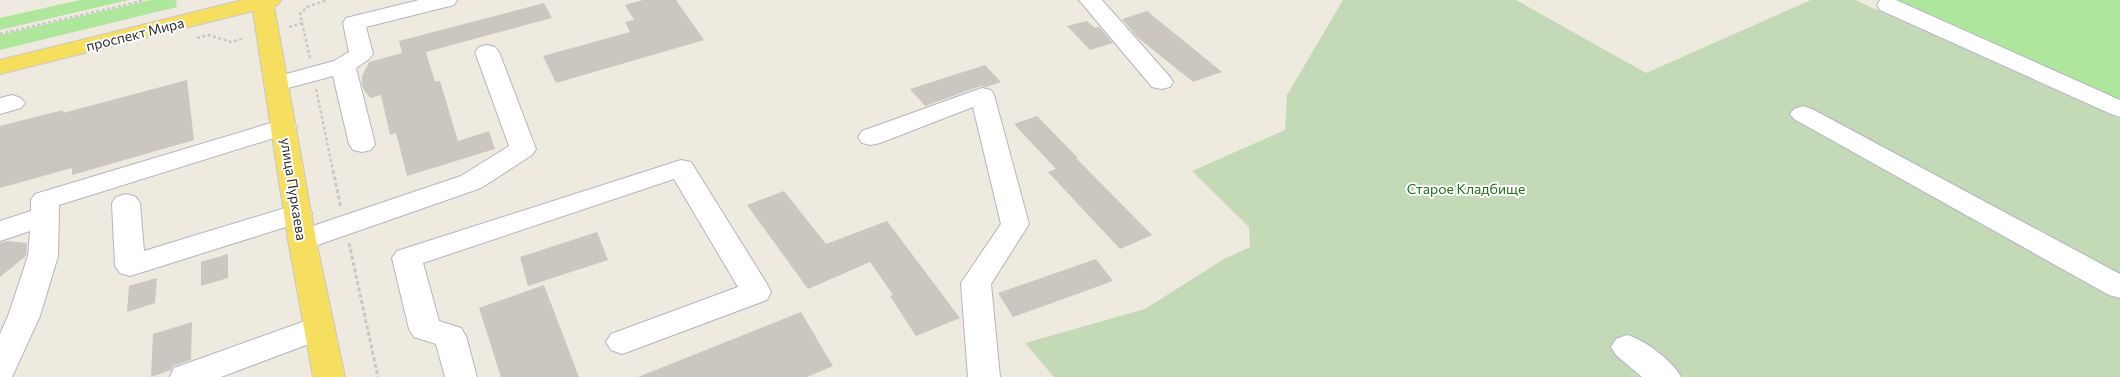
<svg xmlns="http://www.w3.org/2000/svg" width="2120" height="377" viewBox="0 0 2120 377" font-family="Commissioner,sans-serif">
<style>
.green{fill:#aee79b}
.cemetery{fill:#c4d9b6}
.building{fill:#cbc6bf}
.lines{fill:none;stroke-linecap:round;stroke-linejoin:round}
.minor-casing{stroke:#b3b4c1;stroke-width:2}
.major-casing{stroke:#c8c8c8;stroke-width:2}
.path-far1{stroke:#c8c8c8;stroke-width:2.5;stroke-dasharray:3 2.5;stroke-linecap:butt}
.path{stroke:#c8c8c8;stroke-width:3;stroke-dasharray:4 2.5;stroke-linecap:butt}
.minor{fill:#fff;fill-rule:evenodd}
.major{fill:#f6df5e;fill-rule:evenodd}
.labels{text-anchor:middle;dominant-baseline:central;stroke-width:4;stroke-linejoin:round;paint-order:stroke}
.street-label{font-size:14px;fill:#2d2d2d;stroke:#fff}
.park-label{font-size:14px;fill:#236f19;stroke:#fff}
</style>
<rect width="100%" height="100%" fill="#efeae0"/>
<path class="green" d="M 80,0 L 129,0 L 0,30 L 0,18 Z
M 151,0 L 176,0 L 177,7 L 0,50 L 0,35 Z
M 1892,0 L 2120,0 L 2120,106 Z"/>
<path class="cemetery" d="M 1343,0 L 1516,0 L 1646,73 L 1811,0 L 1855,0 L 2120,119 L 2120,377 L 1054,377 L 1025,343 L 1145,309 L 1224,259 L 1250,247 L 1249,227 L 1192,171 L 1285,130 L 1287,95 Z"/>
<path class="building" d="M 643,0 L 676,0 L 704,40 L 556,83 L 543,56 L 630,32 L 625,22 L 634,20 L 625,5 Z
M 544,3 L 552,18 L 426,52 L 435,82 L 440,81 L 458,141 L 489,131 L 495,149 L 407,176 L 396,133 L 390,135 L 381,95 L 371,98 L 365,92 L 362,85 L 362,76 L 369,62 L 402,53 L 399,41 Z
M 1147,11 L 1222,72 L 1193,82 L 1137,37 L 1122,19 Z
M 1087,21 L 1095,28 L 1099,27 L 1113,43 L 1090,50 L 1067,26 Z
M 985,65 L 1001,82 L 986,87 L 981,86 L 925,106 L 910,89 Z
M 187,80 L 194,140 L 72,175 L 72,168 L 0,188 L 0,126 L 63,110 L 63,113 Z
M 1037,116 L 1078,158 L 1076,158 L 1152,235 L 1120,249 L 1048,172 L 1056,169 L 1014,124 Z
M 784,191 L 826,244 L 887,221 L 960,318 L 916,336 L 890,296 L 893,295 L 870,262 L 808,289 L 747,205 Z
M 597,232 L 608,260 L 528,286 L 520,257 Z
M 7,241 L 27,243 L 26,256 L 0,277 L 0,243 Z
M 228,254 L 228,278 L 201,286 L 201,262 Z
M 1096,259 L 1113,281 L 1013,317 L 998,293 Z
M 157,278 L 155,303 L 127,312 L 129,286 Z
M 544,285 L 579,377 L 501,377 L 479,308 Z
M 801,312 L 833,366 L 807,377 L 638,377 Z
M 192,322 L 191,360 L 173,366 L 171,370 L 151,377 L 153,334 Z"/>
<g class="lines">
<defs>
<path id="minor" d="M 419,0 L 457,0 L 454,5 L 366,27 L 373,54 L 369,59 L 356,68 L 375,144 L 371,150 L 362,152 L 353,150 L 349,144 L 333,76 L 277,91 L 268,89 L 265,84 L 268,79 L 334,61 L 349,52 L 343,23 L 346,18 Z
M 1079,0 L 1102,0 L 1170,77 L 1173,82 L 1170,87 L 1161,89 L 1152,87 Z
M 1880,0 L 1896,0 L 2120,100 L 2120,117 L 2111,114 L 1880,10 L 1877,5 Z
M 487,45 L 495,47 L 499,52 L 536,149 L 532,155 L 481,188 L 312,247 L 302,250 L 292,247 L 288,240 L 292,233 L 461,176 L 509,146 L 475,52 L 479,47 Z
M 982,88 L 991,90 L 994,95 L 1029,224 L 991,284 L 1000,377 L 968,377 L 961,283 L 1001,224 L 973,107 L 880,143 L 871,145 L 862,143 L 858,137 L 862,131 Z
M 12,95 L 21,98 L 25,103 L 21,108 L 0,114 L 0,98 Z
M 1803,106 L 1812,109 L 2120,274 L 2120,298 L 2109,295 L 1794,119 L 1790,114 L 1794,109 Z
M 284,119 L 293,122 L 297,127 L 293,132 L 59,205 L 58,256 L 40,316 L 12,377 L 0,377 L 0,334 L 8,316 L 28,256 L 30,231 L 0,241 L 0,221 L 31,211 L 31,200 L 35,194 Z
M 681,160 L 691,162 L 767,284 L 771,292 L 767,300 L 633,350 L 622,354 L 611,350 L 606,342 L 611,334 L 738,287 L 674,179 L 423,263 L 439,321 L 461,328 L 466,336 L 477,377 L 445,377 L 436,344 L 414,337 L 409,329 L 392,258 L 397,251 Z
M 126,194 L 136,197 L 140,203 L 144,251 L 298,204 L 308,206 L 312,213 L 308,220 L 130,276 L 120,273 L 115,266 L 112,203 L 116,197 Z
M 319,316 L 330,320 L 335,328 L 330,336 L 221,377 L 170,377 L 174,368 Z
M 1627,335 C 1645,340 1673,361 1681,377 L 1642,377 L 1616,355 L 1611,347 L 1616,339 Z"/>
<path id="major" d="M 243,0 L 281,0 L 278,5 L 274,6 L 316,240 L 345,377 L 313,377 L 288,240 L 253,11 L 0,74 L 0,60 Z"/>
</defs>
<use href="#minor" class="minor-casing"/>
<use href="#major" class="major-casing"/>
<path class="path-far1" d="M 289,27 L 303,23
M 0,34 L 145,0
M 197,38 L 209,35 L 231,42 L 245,38
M 310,58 L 300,14 L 307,7 L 327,0
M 316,89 L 333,171"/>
<path class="path" d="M 333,170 L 341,208
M 349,243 L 378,377"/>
<use href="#minor" class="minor"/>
<use href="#major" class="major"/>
</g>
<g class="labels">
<g class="street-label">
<text transform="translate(135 34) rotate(-14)">проспект Мира</text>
<text transform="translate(294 189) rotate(81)">улица Пуркаева</text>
</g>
<g class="park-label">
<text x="1466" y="188">Старое Кладбище</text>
</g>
</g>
</svg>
